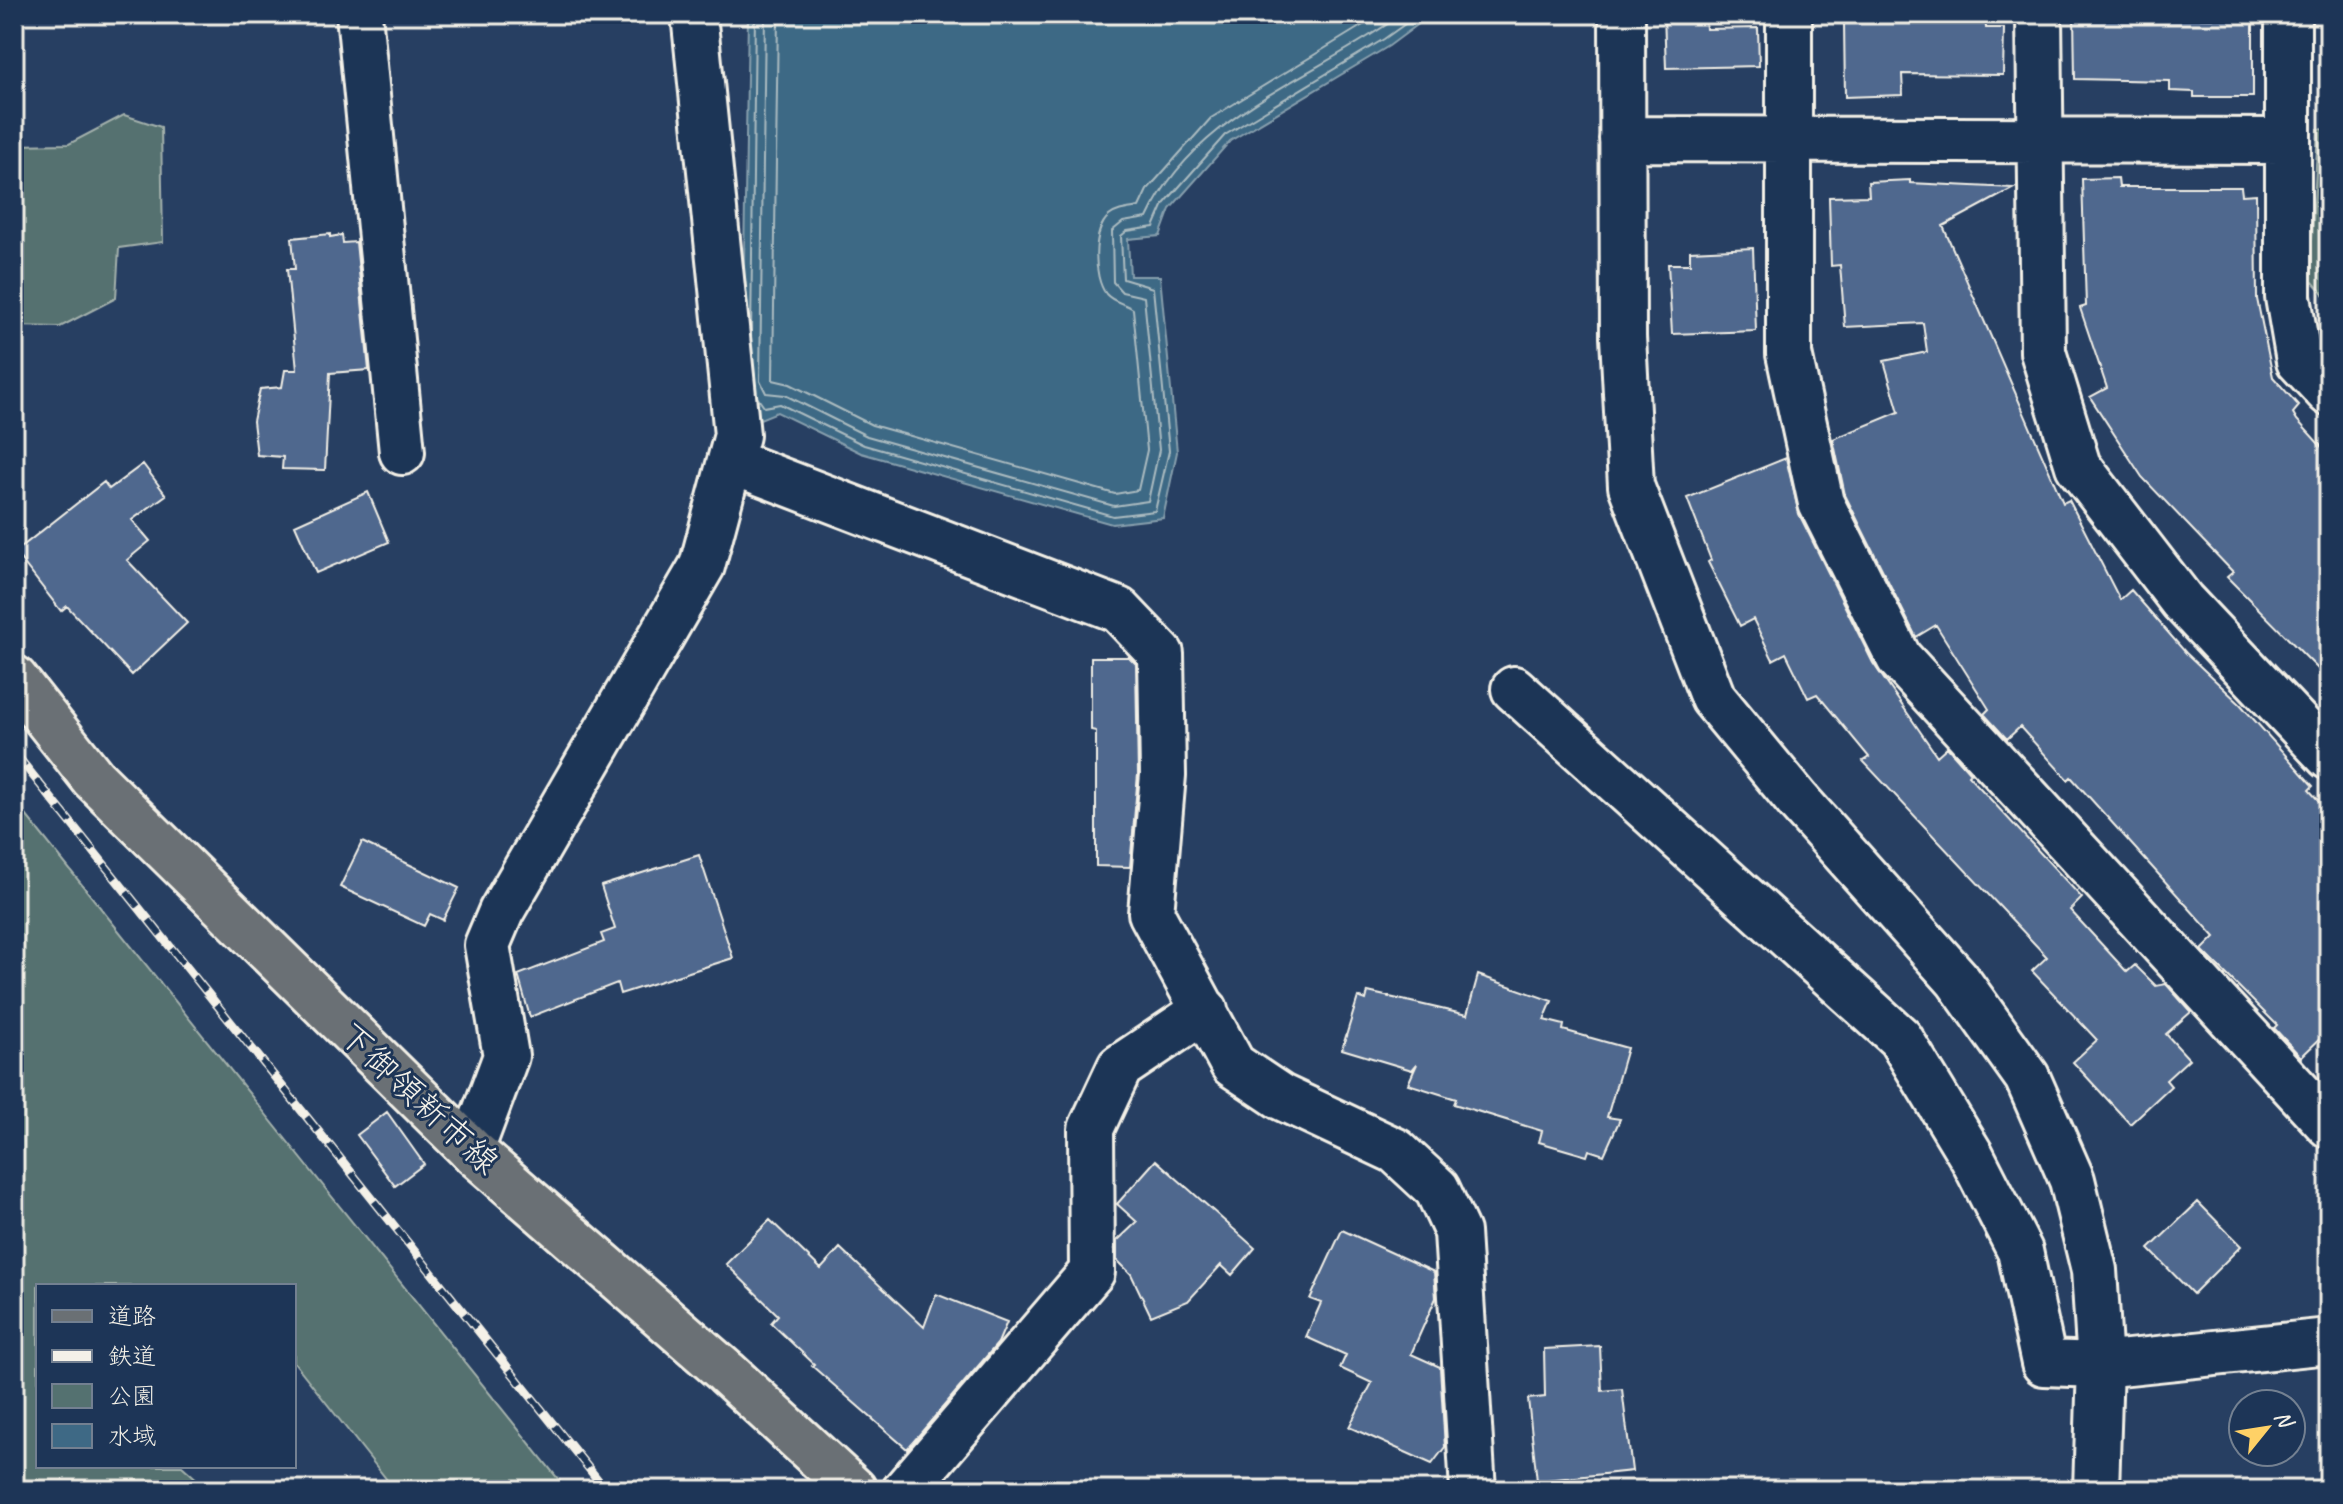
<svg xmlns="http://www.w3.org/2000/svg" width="2343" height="1504" viewBox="0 0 2343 1504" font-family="Caveat,'Klee One',sans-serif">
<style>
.green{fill:#547170;stroke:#a4b1ac;stroke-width:2}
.water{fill:#3e6985;stroke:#879fad;stroke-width:2}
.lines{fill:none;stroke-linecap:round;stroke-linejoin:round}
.shore{stroke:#abbbc0;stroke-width:2}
.building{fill:#4f688e;stroke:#f4f1e8;stroke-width:2}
.minor-casing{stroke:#f4f1e8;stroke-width:50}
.major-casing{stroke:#f4f1e8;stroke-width:50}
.path{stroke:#f4f1e8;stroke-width:5;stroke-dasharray:2 6;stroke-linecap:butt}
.minor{stroke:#1d3557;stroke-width:44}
.major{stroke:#6a7074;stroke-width:44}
.rail-casing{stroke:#f4f1e8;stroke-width:9}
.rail{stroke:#1d3557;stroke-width:6;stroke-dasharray:18;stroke-linecap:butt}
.labels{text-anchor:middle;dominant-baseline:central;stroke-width:6;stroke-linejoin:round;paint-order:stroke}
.street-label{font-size:34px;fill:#f4f1e8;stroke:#1d3557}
</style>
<rect width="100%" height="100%" fill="#273f62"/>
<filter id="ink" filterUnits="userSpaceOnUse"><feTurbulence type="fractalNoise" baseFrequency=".0125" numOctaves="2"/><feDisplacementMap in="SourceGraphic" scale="16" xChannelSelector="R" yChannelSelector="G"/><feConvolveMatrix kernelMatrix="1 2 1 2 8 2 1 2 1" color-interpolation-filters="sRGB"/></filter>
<g filter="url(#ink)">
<path class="green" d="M 124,115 L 161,127 L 163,242 L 119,248 L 116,298 L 60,327 L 14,326 L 14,145 L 69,144 Z
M 2318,129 L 2329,130 L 2329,300 L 2310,279 Z
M 14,800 L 567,1490 L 395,1490 L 294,1362 L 294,1286 L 38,1286 L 38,1466 L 182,1466 L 209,1490 L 14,1490 Z"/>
<path class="water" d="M 748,14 L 1432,14 L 1389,46 L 1230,141 L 1170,209 L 1160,236 L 1128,239 L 1130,276 L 1160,276 L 1177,452 L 1163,518 L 1112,524 L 861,453 L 777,412 L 760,419 L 742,386 Z"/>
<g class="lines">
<path class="shore" d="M 765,14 L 760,381 L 766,393 L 785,395 L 867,436 L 1114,506 L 1148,501 L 1159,450 L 1144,297 L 1122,292 L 1113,282 L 1112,231 L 1123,222 L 1147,218 C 1194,114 1316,77 1402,14
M 778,14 L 773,380 L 790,384 L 872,425 L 1115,494 L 1138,490 L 1147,450 L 1133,309 C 1125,303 1114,303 1106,294 C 1093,277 1092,230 1109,216 C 1118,209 1129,209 1139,207 L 1147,190 L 1211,118 L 1381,14
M 751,335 L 755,14
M 757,397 L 764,407 L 780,404 L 864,445 L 1113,516 L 1155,511 L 1169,451 L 1153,288 L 1123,279 L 1121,236 L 1127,231 L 1154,227 L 1164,204 L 1225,135 L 1384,39 L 1419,14"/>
</g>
<path class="building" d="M 1664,14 L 1705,14 L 1706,29 L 1758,28 L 1759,66 L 1666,68 Z
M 1906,14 L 1907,19 L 1985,16 L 1986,28 L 2004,28 L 2003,75 L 1902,74 L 1903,95 L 1845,97 L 1844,22 L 1862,21 L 1862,15 Z
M 2074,14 L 2253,19 L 2253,97 L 2194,97 L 2194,92 L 2170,91 L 2170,81 L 2075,79 Z
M 2118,178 L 2119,187 L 2241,187 L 2242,195 L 2256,194 L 2257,299 L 2273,377 L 2299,406 L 2293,413 L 2297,420 L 2329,455 L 2329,680 L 2227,577 L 2233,572 L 2142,477 L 2090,397 L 2107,388 L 2080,308 L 2086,306 L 2082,179 Z
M 1910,180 L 1910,183 L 2014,188 L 1943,226 L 2063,503 L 2069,500 L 2120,600 L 2131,590 L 2186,653 L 2240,704 L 2313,786 L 2309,790 L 2329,812 L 2329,1030 L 2301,1057 L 2274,1028 L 2277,1025 L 2202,950 L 2215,937 L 2071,777 L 2068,780 L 2020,727 L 2007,739 L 1984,714 L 1989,709 L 1936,625 L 1916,637 L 1845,495 L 1833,439 L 1899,412 L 1884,361 L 1927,352 L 1923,323 L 1845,327 L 1840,265 L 1831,266 L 1829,197 L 1869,196 L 1868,182 Z
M 330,234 L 330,237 L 342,235 L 343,243 L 356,242 L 369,370 L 330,373 L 325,470 L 282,469 L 283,457 L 257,455 L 253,421 L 260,389 L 282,387 L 285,370 L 297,370 L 287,269 L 295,269 L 292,238 Z
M 1753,248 L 1756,331 L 1672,334 L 1668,264 L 1690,264 L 1690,251 Z
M 1786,458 L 1799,514 L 1873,663 L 1937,756 L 1947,747 L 1970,773 L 1968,775 L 2082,898 L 2070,910 L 2127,972 L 2135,965 L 2156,986 L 2166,984 L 2191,1012 L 2166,1034 L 2189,1059 L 2166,1080 L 2171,1086 L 2130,1124 L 2073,1062 L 2097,1040 L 2032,971 L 2047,957 L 1863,761 L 1869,757 L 1817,694 L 1808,698 L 1786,653 L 1773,660 L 1753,619 L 1740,626 L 1708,562 L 1711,560 L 1687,498 Z
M 143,464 L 166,495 L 132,520 L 150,541 L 127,560 L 187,623 L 132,675 L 67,606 L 61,611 L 15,552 L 104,482 L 109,489 Z
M 368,492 L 389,542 L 316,573 L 295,525 Z
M 1091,657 L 1129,657 L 1136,664 L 1138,774 L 1130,867 L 1096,866 L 1096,731 L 1091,730 Z
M 362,842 L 459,888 L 443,920 L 430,914 L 424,926 L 340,887 Z
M 699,855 L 733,958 L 620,994 L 617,983 L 530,1017 L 518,975 L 604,942 L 601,934 L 615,929 L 601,886 Z
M 1478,975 L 1552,1001 L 1544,1020 L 1564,1025 L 1563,1030 L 1627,1048 L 1607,1117 L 1620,1119 L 1604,1155 L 1589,1150 L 1587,1156 L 1539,1142 L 1542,1131 L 1454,1104 L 1456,1099 L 1408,1084 L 1417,1064 L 1412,1070 L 1342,1049 L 1358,997 L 1366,1000 L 1368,992 L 1467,1015 Z
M 387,1112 L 424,1164 L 395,1186 L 357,1135 Z
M 1156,1160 L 1255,1248 L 1232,1275 L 1221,1265 L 1188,1301 L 1151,1316 L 1131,1274 L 1117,1260 L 1117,1241 L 1137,1222 L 1117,1204 Z
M 2198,1202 L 2241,1246 L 2193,1294 L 2149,1249 Z
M 770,1220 L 821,1269 L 840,1248 L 924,1327 L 936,1294 L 1007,1322 L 998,1343 L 907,1449 L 812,1366 L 814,1364 L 771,1323 L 778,1315 L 726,1264 Z
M 1342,1230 L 1434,1272 L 1436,1298 L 1411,1354 L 1440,1367 L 1445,1447 L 1432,1464 L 1349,1427 L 1372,1383 L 1340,1368 L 1346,1355 L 1306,1337 L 1321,1303 L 1310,1299 Z
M 1600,1346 L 1602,1391 L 1622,1389 L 1632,1471 L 1537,1481 L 1528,1399 L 1545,1397 L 1544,1349 Z"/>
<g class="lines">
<defs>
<path id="minor" d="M 359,14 L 402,452
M 1622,14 L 1623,337 L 1631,486 L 1713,698 L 1798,801 L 1957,979 L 2027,1077 L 2072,1180 L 2094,1270 L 2100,1365 L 2096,1490
M 1789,14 L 1789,354 L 1821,503 L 1899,658 L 2329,1125
M 2039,14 L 2043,352 L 2078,466 L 2182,601 L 2329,757
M 2288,14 L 2288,297 L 2299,361 L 2329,393
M 1622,139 L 2288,141
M 730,461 L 1119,610 L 1161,654 L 1163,775 L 1151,913 L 1233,1065 L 1281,1097 L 1396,1151 L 1437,1189 L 1457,1232 L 1473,1490
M 1514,689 L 1900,1038 L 1972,1157 L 2020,1251 L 2044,1363 L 2100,1365 L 2329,1341
M 471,1150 L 506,1056 L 487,945 L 501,912 L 702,566 L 737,435 L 694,14
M 905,1490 L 1092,1272 L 1091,1129 L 1120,1067 L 1205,1010"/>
<path id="major" d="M 14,678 L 93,778 L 471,1150 L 726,1372 L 854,1490"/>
</defs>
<use href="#minor" class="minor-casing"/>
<use href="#major" class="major-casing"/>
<path class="path" d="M 73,1485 L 76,1490"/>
<use href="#minor" class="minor"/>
<use href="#major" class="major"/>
<defs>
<path id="rail" d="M 14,752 L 606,1490"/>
</defs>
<use href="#rail" class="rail-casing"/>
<use href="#rail" class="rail"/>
</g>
</g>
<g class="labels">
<g class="street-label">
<text transform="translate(419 1098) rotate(43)">下御領新市線</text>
</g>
</g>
<rect width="2343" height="1504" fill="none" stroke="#1d3557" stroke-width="48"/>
<rect x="24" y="24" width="2295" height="1456" fill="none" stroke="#f4f1e8" stroke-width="3" filter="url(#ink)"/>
<rect x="36" y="1284" width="260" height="184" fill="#1d3557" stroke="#738091" stroke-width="2"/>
<rect x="52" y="1310" width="40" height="12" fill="#6a7074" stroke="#738091" stroke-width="2"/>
<text x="108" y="1324" font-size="24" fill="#f4f1e8">道路</text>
<rect x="52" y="1350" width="40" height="12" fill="#f4f1e8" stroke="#738091" stroke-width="2"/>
<text x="108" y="1364" font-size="24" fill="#f4f1e8">鉄道</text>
<rect x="52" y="1384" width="40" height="24" fill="#547170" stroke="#738091" stroke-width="2"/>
<text x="108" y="1404" font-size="24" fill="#f4f1e8">公園</text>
<rect x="52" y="1424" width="40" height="24" fill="#3e6985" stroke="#738091" stroke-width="2"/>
<text x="108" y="1444" font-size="24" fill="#f4f1e8">水域</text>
<g transform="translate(2267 1428) rotate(60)"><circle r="38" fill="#1d3557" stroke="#738091" stroke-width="2"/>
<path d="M0-6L14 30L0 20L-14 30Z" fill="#ffd166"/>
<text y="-12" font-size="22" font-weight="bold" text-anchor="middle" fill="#f4f1e8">N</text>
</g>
</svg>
